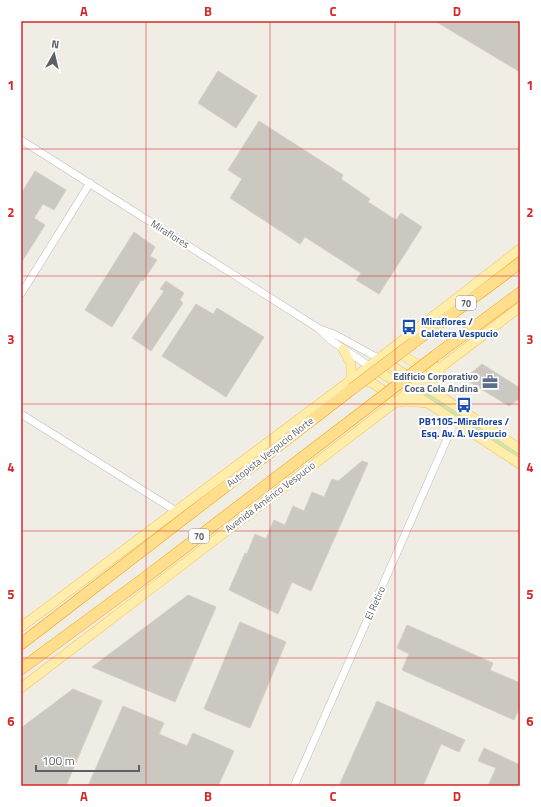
<svg xmlns="http://www.w3.org/2000/svg" width="541" height="807" viewBox="0 0 541 807" font-family="'Titillium Web',sans-serif">
<style>
.green{fill:#c3e8c1}
.building{fill:#cbc8c2;stroke:#d5cfc3}
.lines{fill:none;stroke-linecap:round;stroke-linejoin:round}
.minor-casing{stroke:#b8bbbf;stroke-width:8}
.major-casing{stroke:#f6c458;stroke-width:10}
.highway-casing{stroke:#f59f00;stroke-width:12}
.minor{stroke:#fff;stroke-width:7}
.major{stroke:#ffeeab;stroke-width:9}
.highway{stroke:#ffde8d;stroke-width:11}
.highway-bridge-casing{stroke:#f59f00;stroke-width:12;stroke-linecap:butt}
.highway-bridge{stroke:#ffde8d;stroke-width:11}
.grid{fill:none;stroke:#d62828;stroke-width:1;stroke-opacity:0.55}
.labels{text-anchor:middle;dominant-baseline:central;stroke-width:4;stroke-linejoin:round;paint-order:stroke}
.shield{fill:#fff;stroke:#8e9094;stroke-width:1}
.shield-label{font-size:9px;font-weight:bold;fill:#5d6166}
.street-label{font-size:10px;fill:#5d6166;stroke:#fff}
.transit-label{font-size:10px;font-weight:bold;fill:#164399;stroke:#fff;text-anchor:start}
.service-label{font-size:10px;font-weight:bold;fill:#4e5e75;stroke:#fff;text-anchor:end}
.neatline{fill:none;stroke:#d62828;stroke-width:1.5}
.grid-label{font-size:13px;text-anchor:middle;font-weight:bold;fill:#d62828}
</style>
<rect width="100%" height="100%" fill="#f0ede5"/>
<path class="green" d="M 420,387 L 520,450 L 520,458 L 415,391 Z"/>
<path class="building" d="M 435,21 L 520,21 L 520,72 Z
M 218,71 L 257,96 L 236,128 L 198,103 Z
M 259,121 L 343,175 L 341,179 L 370,199 L 368,202 L 396,220 L 401,213 L 422,227 L 379,294 L 356,280 L 361,273 L 305,237 L 300,244 L 230,198 L 242,179 L 228,170 Z
M 35,171 L 66,190 L 54,210 L 43,204 L 34,218 L 45,225 L 21,263 L 21,194 Z
M 134,232 L 155,247 L 150,256 L 157,260 L 143,281 L 141,280 L 112,327 L 85,310 Z
M 166,281 L 184,293 L 180,300 L 183,303 L 151,351 L 132,338 L 164,291 L 160,289 Z
M 196,304 L 213,314 L 217,308 L 264,337 L 226,397 L 162,356 Z
M 482,364 L 520,388 L 520,398 L 509,406 L 460,376 L 467,372 L 470,374 Z
M 362,461 L 368,463 L 311,591 L 292,582 L 278,614 L 229,590 L 245,553 L 247,554 L 255,534 L 266,539 L 274,520 L 285,525 L 293,506 L 304,511 L 312,492 L 324,497 L 332,479 L 338,481 Z
M 188,595 L 216,607 L 175,702 L 92,667 Z
M 240,622 L 286,642 L 250,728 L 204,709 Z
M 407,625 L 493,663 L 490,670 L 520,683 L 520,707 L 514,720 L 402,670 L 409,654 L 397,648 Z
M 73,689 L 102,701 L 66,786 L 21,786 L 21,728 Z
M 377,701 L 465,740 L 459,752 L 441,744 L 423,786 L 339,786 Z
M 123,706 L 164,723 L 159,734 L 187,746 L 193,733 L 234,751 L 218,786 L 88,786 Z
M 484,748 L 520,765 L 520,786 L 488,786 L 496,768 L 478,761 Z"/>
<g class="lines">
<defs>
<path id="minor" d="M 21,140 L 318,328 L 329,339 L 369,366
M 21,294 L 90,183
M 320,329 L 334,334 L 378,358
M 21,414 L 176,511
M 294,786 L 455,421"/>
<path id="major" d="M 398,347 C 405,362 424,368 440,367 L 436,383 L 442,397
M 343,349 L 351,364 L 351,380 C 368,376 385,389 392,403 L 405,401 L 427,403
M 382,360 L 442,397 L 520,449
M 372,367 C 422,398 470,432 520,464
M 21,627 L 351,380 L 520,249
M 21,688 L 520,307"/>
<path id="highway" d="M 413,343 L 520,263
M 435,356 L 520,293
M 21,644 L 352,389
M 21,669 L 146,577 L 375,402"/>
</defs>
<use href="#minor" class="minor-casing"/>
<use href="#major" class="major-casing"/>
<use href="#highway" class="highway-casing"/>
<use href="#minor" class="minor"/>
<use href="#major" class="major"/>
<use href="#highway" class="highway"/>
<defs>
<path id="highway-bridge" d="M 352,389 L 413,343
M 375,402 L 435,356"/>
</defs>
<use href="#highway-bridge" class="highway-bridge-casing"/>
<use href="#highway-bridge" class="highway-bridge"/>
</g>
<path class="grid" d="M 146,21 L 146,786M 270,21 L 270,786M 395,21 L 395,786M 21,149 L 520,149M 21,276 L 520,276M 21,404 L 520,404M 21,531 L 520,531M 21,658 L 520,658"/>
<defs>
<symbol id="bus-bare" viewBox="-9 -9 18 18"><path d="M-5-6H5V4H4V6H2V4H-2V6H-4V4H-5ZM-3.5-4V0h7V-4ZM-3.5 1.2v1.5H-2V1.2ZM2 1.2v1.5H3.5V1.2Z" fill="#1a4fb4" stroke="#fff" stroke-width="2.5" paint-order="stroke"/></symbol>
<symbol id="office-bare" viewBox="-9 -9 18 18"><path d="M-6-3h4V-5.5h4V-3h4V5H-6ZM-1-4.5V-3h2v-1.5ZM-6 0V1H6V0Z" fill="#5c6f8a" stroke="#fff" stroke-width="2.5" paint-order="stroke"/></symbol>
</defs>
<g fill-rule="evenodd">
<use href="#bus-bare" x="398" y="316" width="22" height="22"/>
<use href="#office-bare" x="479" y="371" width="22" height="22"/>
<use href="#bus-bare" x="453" y="394" width="22" height="22"/>
</g>
<g class="labels">
<g class="shield">
<rect x="456" y="296" width="20" height="14" rx="3"/>
<rect x="189" y="529" width="20" height="14" rx="3"/>
</g>
<g class="shield-label">
<text x="466" y="303">70</text>
<text x="199" y="536">70</text>
</g>
<g class="street-label">
<text transform="translate(170 234) rotate(32)">Miraflores</text>
<text transform="translate(270 452) rotate(-38)">Autopista Vespucio Norte</text>
<text transform="translate(270 497) rotate(-37)">Avenida Américo Vespucio</text>
<text transform="translate(375 603) rotate(-66)">El Retiro</text>
</g>
<g class="transit-label">
<text x="421" y="321">Miraflores /<tspan x="421" dy="12">Caletera Vespucio</tspan></text>
<text x="464" y="421" text-anchor="middle">PB1105-Miraflores /<tspan x="464" dy="12">Esq. Av. A. Vespucio</tspan></text>
</g>
<g class="service-label">
<text x="478" y="376">Edificio Corporativo<tspan x="478" dy="12">Coca Cola Andina</tspan></text>
</g>
</g>
<rect width="541" height="807" fill="none" stroke="#ffffff" stroke-width="44"/>
<g transform="translate(54 54) rotate(8)" stroke="#ffffff" stroke-width="3" paint-order="stroke">
<path d="M0-3L7 15L0 10L-7 15Z" fill="#5d6166"/>
<text y="-6" font-size="11" font-weight="bold" text-anchor="middle" fill="#5d6166">N</text>
</g>
<path d="M36 765v6h103v-6" fill="none" stroke="#5d6166" stroke-width="2"/>
<text x="42" y="765" font-size="12" fill="#5d6166" stroke="#ffffff" stroke-width="3" paint-order="stroke">100 m</text>
<rect x="22" y="22" width="497" height="763" class="neatline"/>
<g class="grid-label">
<text x="84" y="16">A</text>
<text x="208" y="16">B</text>
<text x="333" y="16">C</text>
<text x="457" y="16">D</text>
<text x="11" y="90">1</text>
<text x="530" y="90">1</text>
<text x="11" y="217">2</text>
<text x="530" y="217">2</text>
<text x="11" y="344">3</text>
<text x="530" y="344">3</text>
<text x="11" y="472">4</text>
<text x="530" y="472">4</text>
<text x="11" y="599">5</text>
<text x="530" y="599">5</text>
<text x="11" y="726">6</text>
<text x="530" y="726">6</text>
<text x="84" y="801">A</text>
<text x="208" y="801">B</text>
<text x="333" y="801">C</text>
<text x="457" y="801">D</text>
</g>
</svg>
